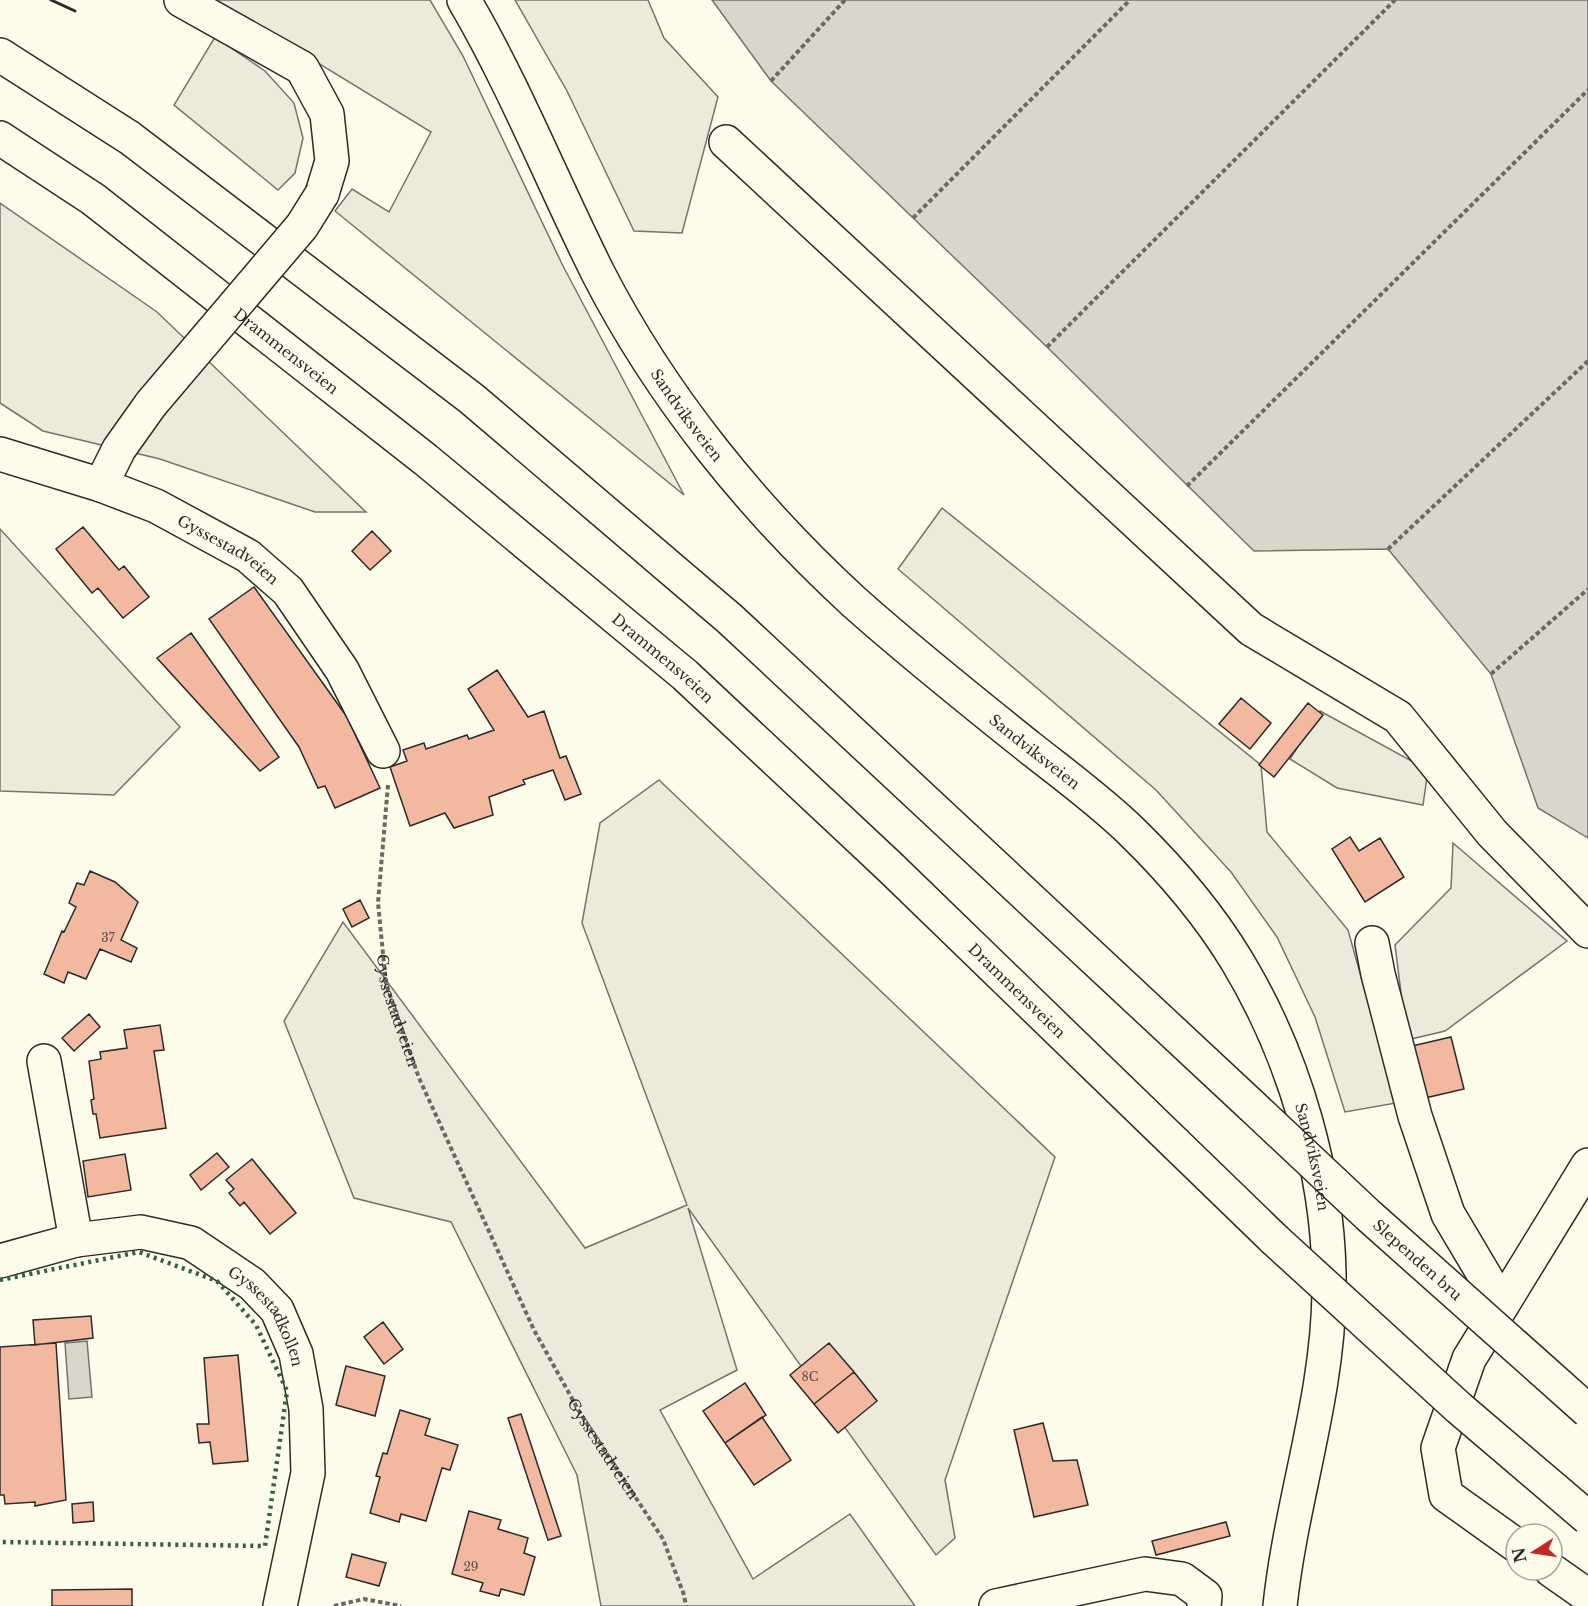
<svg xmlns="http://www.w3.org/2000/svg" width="1588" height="1606" viewBox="0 0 1588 1606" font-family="'Libre Baskerville',serif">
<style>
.green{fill:#ecebdb;stroke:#74746e;stroke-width:1.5}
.parking{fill:#eceadb;stroke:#74746e;stroke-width:1.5}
.water{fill:#d8d7c9;stroke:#74746e;stroke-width:1.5}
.building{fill:#f2b8a0;stroke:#2b2b2b;stroke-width:1.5}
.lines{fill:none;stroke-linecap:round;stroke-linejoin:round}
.minor-casing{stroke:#2b2b2b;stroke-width:36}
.major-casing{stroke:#2b2b2b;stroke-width:36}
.highway-casing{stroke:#2b2b2b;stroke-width:36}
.path{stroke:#6a6964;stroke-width:4;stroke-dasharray:4.5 3;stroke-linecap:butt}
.minor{stroke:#fdfbea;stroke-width:33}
.major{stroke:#fdfbea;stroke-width:33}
.highway{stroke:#fdfbea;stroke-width:33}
.minor-bridge-casing{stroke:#2b2b2b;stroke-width:36;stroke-linecap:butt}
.highway-bridge-casing{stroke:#2b2b2b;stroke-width:36;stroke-linecap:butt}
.minor-bridge{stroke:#fdfbea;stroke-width:33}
.highway-bridge{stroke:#fdfbea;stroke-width:33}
.hedge{stroke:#34623c;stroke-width:4.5;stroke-dasharray:3 4.5;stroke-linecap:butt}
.wall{stroke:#2b2b2b;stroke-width:3}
.labels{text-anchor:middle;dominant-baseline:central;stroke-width:4.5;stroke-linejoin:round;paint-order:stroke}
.number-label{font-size:12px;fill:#5d4e48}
.street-label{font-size:15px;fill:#2b2b2b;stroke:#fdfbea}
</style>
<rect width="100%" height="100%" fill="#fdfbea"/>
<path class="green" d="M 215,0 L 430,0 L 463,56 L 562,264 L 684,495 L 335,211 L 352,189 L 389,212 L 431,132 Z
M 515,0 L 648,0 L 664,38 L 718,97 L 682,233 L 634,231 L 567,91 Z
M 215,37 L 265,71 L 294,103 L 303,138 L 295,173 L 278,190 L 174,105 Z
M 0,203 L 157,312 L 366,512 L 315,512 L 160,459 L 43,431 L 0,403 Z
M 942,508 L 1261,765 L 1267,832 L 1348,930 L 1396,1103 L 1345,1112 L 1315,1017 L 1277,937 L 1231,872 L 1156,790 L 898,569 Z
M 0,529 L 180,727 L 114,795 L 0,791 Z
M 659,780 L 1055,1157 L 945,1480 L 955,1538 L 936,1555 L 688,1208 L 737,1370 L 660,1410 L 753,1579 L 850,1514 L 915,1606 L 601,1606 L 577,1475 L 451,1222 L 354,1198 L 284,1021 L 343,922 L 585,1248 L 687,1205 L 582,923 L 600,823 Z"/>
<path class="parking" d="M 1320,711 L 1428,770 L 1423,805 L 1337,788 L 1290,759 Z
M 1453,843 L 1567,941 L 1445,1031 L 1407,1040 L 1395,945 L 1451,888 Z"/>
<path class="water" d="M 712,0 L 1588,0 L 1588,838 L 1538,808 L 1491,674 L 1388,549 L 1254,551 L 1047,347 L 771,81 Z
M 87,1341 L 92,1397 L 69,1399 L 65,1343 Z"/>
<path class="building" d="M 83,527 L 119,570 L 124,566 L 149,597 L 123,618 L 98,588 L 92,593 L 56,549 Z
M 372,531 L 391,551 L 370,570 L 352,551 Z
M 254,587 L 347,717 L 380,788 L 335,808 L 325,786 L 318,788 L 299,747 L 209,619 Z
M 191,633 L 279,757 L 260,771 L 157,658 Z
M 497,670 L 528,717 L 544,711 L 560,758 L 566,756 L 581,794 L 565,800 L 553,770 L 523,780 L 525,784 L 489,797 L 493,815 L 454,828 L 445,813 L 410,826 L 390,767 L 407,761 L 403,750 L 424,743 L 426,749 L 467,735 L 469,739 L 494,730 L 468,689 Z
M 1241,698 L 1271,723 L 1250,749 L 1219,724 Z
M 1308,703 L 1323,715 L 1274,777 L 1259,765 Z
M 1350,837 L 1359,851 L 1380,838 L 1404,877 L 1365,902 L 1332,849 Z
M 90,871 L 115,882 L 138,902 L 121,940 L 137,948 L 131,962 L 100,949 L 86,979 L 68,972 L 64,983 L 44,974 L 62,931 L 64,932 L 76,907 L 69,903 L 77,883 L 84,885 Z
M 360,900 L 369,918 L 352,927 L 343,909 Z
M 89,1014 L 100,1027 L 74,1051 L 62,1038 Z
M 160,1025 L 164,1050 L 154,1051 L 166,1128 L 100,1138 L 96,1114 L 93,1114 L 91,1100 L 94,1099 L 89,1061 L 101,1059 L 100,1052 L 127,1048 L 124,1030 Z
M 1451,1037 L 1464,1089 L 1425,1098 L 1412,1046 Z
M 217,1153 L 229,1167 L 201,1190 L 190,1175 Z
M 125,1154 L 131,1190 L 88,1197 L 83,1161 Z
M 252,1159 L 296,1213 L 270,1234 L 244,1202 L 240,1206 L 229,1193 L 234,1189 L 226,1180 Z
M 91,1316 L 93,1338 L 35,1345 L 33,1320 Z
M 383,1322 L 403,1349 L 384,1364 L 364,1337 Z
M 56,1343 L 66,1500 L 35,1506 L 35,1502 L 5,1504 L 4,1495 L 0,1495 L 0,1347 Z
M 829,1343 L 854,1372 L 814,1404 L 790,1375 Z
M 238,1355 L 248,1461 L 213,1464 L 210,1442 L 199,1443 L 197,1424 L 209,1424 L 204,1358 Z
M 346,1366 L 385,1376 L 375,1416 L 336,1405 Z
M 854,1372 L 877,1401 L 838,1433 L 814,1404 Z
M 745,1383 L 766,1415 L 725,1443 L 703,1411 Z
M 400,1410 L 430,1419 L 425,1435 L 458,1445 L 450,1470 L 442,1468 L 426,1521 L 401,1514 L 399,1522 L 370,1513 L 380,1477 L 376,1476 L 383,1453 L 387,1454 Z
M 521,1414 L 561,1536 L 548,1540 L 508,1418 Z
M 762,1417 L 791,1460 L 754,1485 L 725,1443 Z
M 1043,1423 L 1053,1461 L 1077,1460 L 1088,1505 L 1034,1517 L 1014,1430 Z
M 93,1502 L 94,1521 L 73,1523 L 72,1504 Z
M 469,1511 L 501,1520 L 498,1529 L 528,1538 L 524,1553 L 535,1557 L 524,1595 L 501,1589 L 499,1596 L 480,1591 L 483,1583 L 452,1574 Z
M 1226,1522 L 1230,1536 L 1156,1555 L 1152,1541 Z
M 352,1554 L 386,1563 L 379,1586 L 346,1577 Z
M 132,1589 L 132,1606 L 52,1606 L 52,1590 Z"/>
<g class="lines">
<defs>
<g id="minor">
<path d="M 181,0 L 302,68 L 327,114 L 332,161 L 322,194"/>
<path d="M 726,142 L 1251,629 L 1398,717 L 1492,833 L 1588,931"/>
<path id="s2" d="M 0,454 L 101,485 L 156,506 L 248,556 L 288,591 L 342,670 L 383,751"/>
<path d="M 101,485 L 119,449 L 151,404"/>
<path d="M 1372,943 L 1378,974 L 1415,1116 L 1448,1214 L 1502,1305"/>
<path d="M 44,1061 L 76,1240"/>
<path id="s3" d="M 0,1261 L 76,1240 L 141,1232 L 191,1243 L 252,1284 L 277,1310 L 296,1354 L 306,1409 L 308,1473 L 280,1606"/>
<path d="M 1516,1545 L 1446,1495 L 1438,1448 L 1469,1359 L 1588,1165"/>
<path d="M 1551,1570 L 1588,1596"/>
<path d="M 996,1606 L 1145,1574 L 1182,1579 L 1205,1596 L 1204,1606"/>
</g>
<g id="major">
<path id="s4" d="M 464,0 C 515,87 553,183 598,273 C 661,396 752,508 853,601 C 910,652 969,699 1029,747 C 1063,774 1099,800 1131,831 C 1170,869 1208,913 1237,961 C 1295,1057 1331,1179 1329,1292 C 1328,1398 1291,1501 1280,1606"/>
</g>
<g id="highway">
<path d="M 0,55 L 130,138 L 472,399 L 730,619 L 1252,1106"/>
<path id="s5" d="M 0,138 L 93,199 L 426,460 L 685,675 L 890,867 L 1274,1239"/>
</g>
</defs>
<use href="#minor" class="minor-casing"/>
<use href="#major" class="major-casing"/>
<use href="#highway" class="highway-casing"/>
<g class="path">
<path d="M 771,81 L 845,0"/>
<path d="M 913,218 L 1130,0"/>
<path d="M 1047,347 L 1395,0"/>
<path d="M 1187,486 L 1588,90"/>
<path d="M 1388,549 L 1588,361"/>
<path d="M 1491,674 L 1588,589"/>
<path id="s1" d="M 388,785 L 378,903 L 386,984 L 419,1078 L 534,1330 L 580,1413 L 663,1539 L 684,1595 L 686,1606"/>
<path d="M 334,1606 L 364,1599 L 401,1606"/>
</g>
<use href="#minor" class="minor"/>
<use href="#major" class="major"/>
<use href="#highway" class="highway"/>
<defs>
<path id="minor-bridge" d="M 151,404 L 302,226 L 322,194"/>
<g id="highway-bridge">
<path id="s6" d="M 1252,1106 L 1368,1215 L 1588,1411"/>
<path d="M 1274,1239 L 1459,1408 L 1588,1518"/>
</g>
</defs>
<use href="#minor-bridge" class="minor-bridge-casing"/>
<use href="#highway-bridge" class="highway-bridge-casing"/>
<use href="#minor-bridge" class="minor-bridge"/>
<use href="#highway-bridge" class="highway-bridge"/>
<path class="hedge" d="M 0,1280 L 139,1252 L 217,1281 L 256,1325 L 287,1391 L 265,1546 L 0,1542"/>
<path class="wall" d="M 51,0 L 75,11"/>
</g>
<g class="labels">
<g class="number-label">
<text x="108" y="937">37</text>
<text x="810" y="1376">8C</text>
<text x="471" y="1566">29</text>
</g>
<g class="street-label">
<text stroke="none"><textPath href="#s5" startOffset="357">Drammensveien</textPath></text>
<text stroke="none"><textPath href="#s4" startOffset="472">Sandviksveien</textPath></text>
<text stroke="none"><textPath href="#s2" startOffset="249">Gyssestadveien</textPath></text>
<text stroke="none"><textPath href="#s5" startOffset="843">Drammensveien</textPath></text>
<text stroke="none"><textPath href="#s4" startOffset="958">Sandviksveien</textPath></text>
<text stroke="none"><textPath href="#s5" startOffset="1329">Drammensveien</textPath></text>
<text stroke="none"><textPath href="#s1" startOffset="228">Gyssestadveien</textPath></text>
<text stroke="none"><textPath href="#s4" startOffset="1462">Sandviksveien</textPath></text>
<text stroke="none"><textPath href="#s6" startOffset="226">Slependen bru</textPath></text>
<text stroke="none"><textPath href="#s3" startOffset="304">Gyssestadkollen</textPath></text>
<text stroke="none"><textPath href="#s1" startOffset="714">Gyssestadveien</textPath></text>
</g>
</g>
<g transform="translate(1534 1552) rotate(258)"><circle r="28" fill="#fdfbea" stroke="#a9a89e" stroke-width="1.5"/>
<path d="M0-4.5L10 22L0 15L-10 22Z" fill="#c62828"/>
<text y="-9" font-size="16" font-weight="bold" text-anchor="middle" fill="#2b2b2b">N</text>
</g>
</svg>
